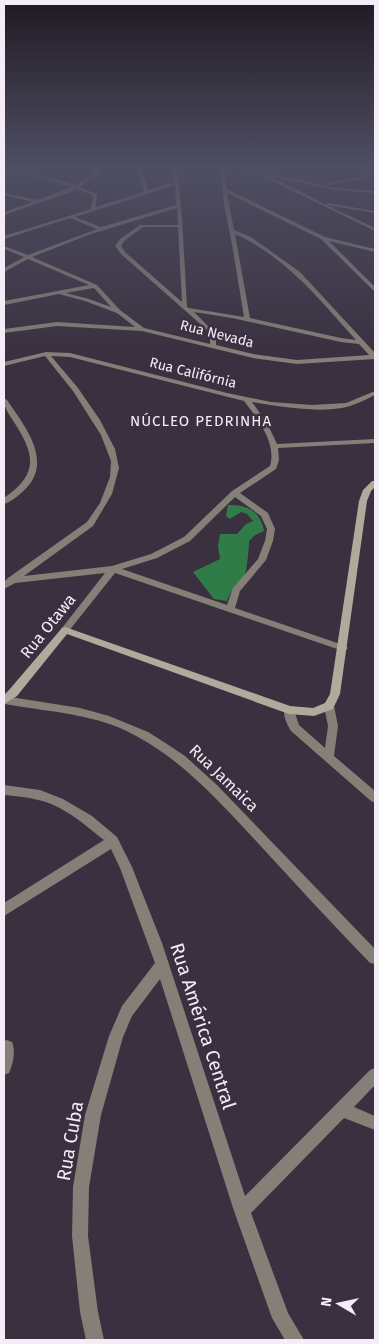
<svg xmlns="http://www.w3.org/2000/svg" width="379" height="1344" viewBox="0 0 379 1344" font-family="'Fira Sans',sans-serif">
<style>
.forest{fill:#307c48}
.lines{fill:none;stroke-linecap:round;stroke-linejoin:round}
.street{fill:#847f77;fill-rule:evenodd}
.secondary{fill:#b0a99c;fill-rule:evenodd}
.labels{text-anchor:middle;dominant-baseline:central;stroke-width:5;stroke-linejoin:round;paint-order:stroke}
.far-street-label{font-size:14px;fill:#f4edf7;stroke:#3a303f}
.far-neighbourhood-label{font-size:15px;letter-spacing:1px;fill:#f4edf7;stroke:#3a303f}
.street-label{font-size:16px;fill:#f4edf7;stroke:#3a303f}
.near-street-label{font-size:19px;fill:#f4edf7;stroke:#3a303f}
</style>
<rect width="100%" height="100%" fill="#3a303f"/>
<path class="forest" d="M 228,505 C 247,505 260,510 264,531 L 255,535 L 249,541 C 249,548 247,574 243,579 C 236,589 231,589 227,601 L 214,599 L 193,572 L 220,559 L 218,546 L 220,534 L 237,534 L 246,524 L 253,521 L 247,514 L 241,512 L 230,519 L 226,516 Z"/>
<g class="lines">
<path class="street" d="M 92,167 L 98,168 L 100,173 L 79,187 L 97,194 L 96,207 L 144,192 L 137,167 L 141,167 L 148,190 L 174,182 L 173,167 L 177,167 L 182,217 L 187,307 L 189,308 L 244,317 L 233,250 L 224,204 L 221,172 C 224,170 227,167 231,167 C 254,163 304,194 326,205 L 328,203 L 375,211 L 375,213 L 327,205 L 375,228 L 375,231 L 258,174 L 234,167 L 225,173 L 227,189 L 325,237 L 375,249 L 375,252 L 329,241 L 375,287 L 375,292 L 321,239 L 227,193 L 234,230 L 251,237 L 300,272 L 375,353 L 375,359 L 297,364 L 253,358 L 142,331 L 57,326 L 4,333 L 4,329 L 57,322 L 135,327 L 117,313 L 85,301 L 59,294 L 4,305 L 4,301 L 89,285 L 28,259 L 4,272 L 4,268 L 24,257 L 4,249 L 4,246 L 28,255 L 97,229 L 70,218 L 4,239 L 4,236 L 91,209 L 93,195 L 76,189 L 71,192 L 4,215 L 4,212 L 33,202 L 4,195 L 4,193 L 38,200 L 72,187 L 57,182 L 4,170 L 4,168 L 58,180 L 75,185 L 96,173 ZM 175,185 L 176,205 L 101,227 L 75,217 ZM 177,208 L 178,225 L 140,225 L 120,239 L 115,246 L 121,254 L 206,329 L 210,334 L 210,344 L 144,328 L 120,310 L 97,285 L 32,257 L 91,234 ZM 143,227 L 178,227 L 182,302 L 125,252 L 121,246 L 124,241 ZM 235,234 C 285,256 320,300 356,340 L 341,338 L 250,318 ZM 94,288 L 111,307 L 89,299 L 66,293 ZM 194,312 L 232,318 L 341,342 L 359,344 L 369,355 L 297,360 L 253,354 L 216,345 L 216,334 Z
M 358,167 L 362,167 L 369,173 L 366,178 L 328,185 L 326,184 L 363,176 L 365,174 Z
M 271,174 L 336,188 L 375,191 L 375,193 L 336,190 L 269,176 Z
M 46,352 L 70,353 L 227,393 L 271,402 L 312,405 L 346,403 L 375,391 L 375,395 C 367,399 359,403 350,406 C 324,414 279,407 252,402 L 267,423 L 277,444 L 375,439 L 375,443 L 278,448 L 279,460 L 276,469 L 240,493 L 268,513 L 275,529 L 273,541 L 266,560 L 240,591 L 235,608 L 346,646 L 348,648 L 346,650 L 340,650 L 115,573 L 68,632 L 62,632 L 60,630 L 62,628 L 105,573 L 15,583 L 4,589 L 4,582 L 8,578 L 87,522 L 100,503 L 110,477 L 111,461 L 101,435 L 73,391 L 45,356 L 4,366 L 4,362 ZM 51,356 L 70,357 L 244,401 C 257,418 277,443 270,466 L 232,491 L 184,537 L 151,554 L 112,566 L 24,576 L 93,526 L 112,494 L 119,468 L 115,449 L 100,420 L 78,388 ZM 235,497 L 261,516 L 267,529 L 265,541 L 258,559 L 233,588 L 227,605 L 122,569 L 157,558 L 190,541 Z
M 4,398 L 7,400 C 23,424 51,457 29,485 C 22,493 13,501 4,504 L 4,498 C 38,474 36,456 14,422 C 9,414 3,407 4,398 Z
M 4,696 L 80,708 L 109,716 L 148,732 L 167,744 L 185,756 L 217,785 L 375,949 L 375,964 L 370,963 C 331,923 294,882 256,841 C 215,797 176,753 120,728 C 84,713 43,711 5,704 Z
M 329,702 L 333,703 L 334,706 L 338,726 L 334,756 L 375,791 L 375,803 L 371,801 L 291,731 C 287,724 282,715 285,707 L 293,707 L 299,725 L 325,748 L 328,726 L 324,706 L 325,703 Z
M 4,785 L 40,790 L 63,799 L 92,816 L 117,837 L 132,867 L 162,943 L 245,1196 L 370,1070 L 375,1068 L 375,1085 L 354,1107 L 375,1116 L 375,1130 L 344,1118 L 251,1213 L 288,1313 L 304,1340 L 285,1340 L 272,1318 L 234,1211 L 160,979 L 132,1016 L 123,1037 L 101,1115 L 89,1187 L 88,1236 L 98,1312 L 104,1340 L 86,1340 L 80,1312 L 72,1236 L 73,1187 L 85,1115 L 109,1036 L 122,1006 L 155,963 L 120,868 L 111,849 L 4,916 L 4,903 L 104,840 C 85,825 63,805 38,800 C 27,797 15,796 4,795 Z
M 7,1040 L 12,1042 C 16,1051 13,1064 9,1073 L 4,1075 L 4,1041 Z"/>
<path class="secondary" d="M 372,481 L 375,481 L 375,487 L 371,491 L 367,501 L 340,694 L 333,709 L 314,716 L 289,714 L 67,634 L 17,696 L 4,704 L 4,695 L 9,690 L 62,628 L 65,627 L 290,706 L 313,708 L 325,703 L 330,694 L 359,501 L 363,490 Z"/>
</g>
<linearGradient id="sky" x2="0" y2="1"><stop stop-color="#201a23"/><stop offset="0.47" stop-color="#4f4e63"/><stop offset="1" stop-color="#4f4e63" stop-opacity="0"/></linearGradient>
<rect width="379" height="355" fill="url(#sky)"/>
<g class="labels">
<g class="far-street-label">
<text transform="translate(217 334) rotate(14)">Rua Nevada</text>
<text transform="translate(193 373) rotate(14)">Rua Califórnia</text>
</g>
<g class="far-neighbourhood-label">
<text x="201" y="421">NÚCLEO PEDRINHA</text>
</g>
<g class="street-label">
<text transform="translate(48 626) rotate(-51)">Rua Otawa</text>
<text transform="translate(224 778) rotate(44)">Rua Jamaica</text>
</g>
<g class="near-street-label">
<text transform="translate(203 1026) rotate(72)">Rua América Central</text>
<text transform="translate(70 1141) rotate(-80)">Rua Cuba</text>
</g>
</g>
<rect width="379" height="1344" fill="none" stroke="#f4edf7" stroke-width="10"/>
<g transform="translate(339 1304) rotate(279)" stroke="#3a303f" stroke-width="4" paint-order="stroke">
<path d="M0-4L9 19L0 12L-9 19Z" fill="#f4edf7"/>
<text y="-8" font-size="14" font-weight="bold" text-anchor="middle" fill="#f4edf7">N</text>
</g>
</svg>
